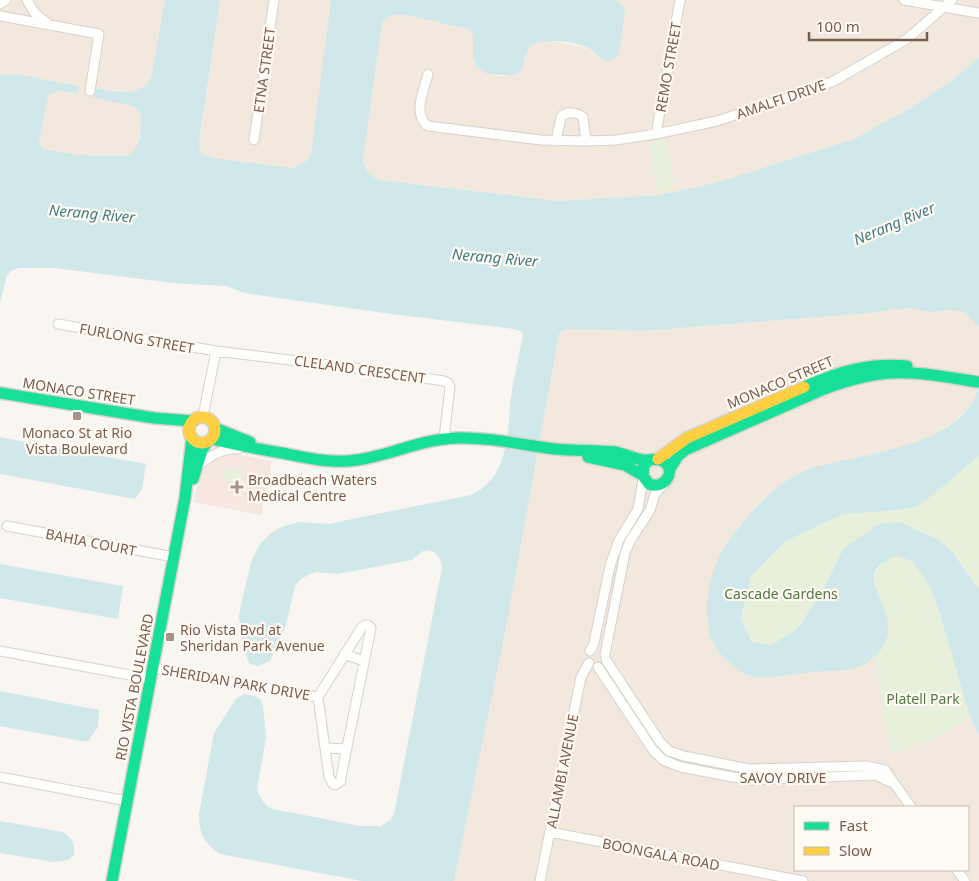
<svg xmlns="http://www.w3.org/2000/svg" width="979" height="881" viewBox="0 0 979 881" font-family="'Noto Sans',sans-serif">
<style>
.residential{fill:#f2e8de;fill-rule:evenodd}
.commercial{fill:#f6e8e1}
.green{fill:#e7f0db}
.water{fill:#d0e8ea}
.lines{fill:none;stroke-linecap:round;stroke-linejoin:round}
.street-casing{stroke:#d7d1cb;stroke-width:11}
.fast-casing{stroke:#d9d2cb;stroke-width:14}
.slow-casing{stroke:#d9d2cb;stroke-width:14}
.street{stroke:#fefefd;stroke-width:9}
.fast{stroke:#16e098;stroke-width:11}
.slow{stroke:#ffcf43;stroke-width:11}
.poi-dot{fill:#a69286;stroke:#fffaf3;stroke-width:2}
.labels{text-anchor:middle;dominant-baseline:central;stroke-width:4.5;stroke-linejoin:round;paint-order:stroke}
.street-label{font-size:14px;fill:#7a5c4d;stroke:#fffaf3}
.poi-label{font-size:14px;fill:#7a5c4d;stroke:#fffaf3;text-anchor:start}
.park-label{font-size:14px;fill:#537a41;stroke:#fffaf3}
.water-label{font-size:15px;font-style:italic;fill:#437c86;stroke:#fffaf3}
</style>
<rect width="100%" height="100%" fill="#f9f5f0"/>
<path class="residential" d="M 0,0 L 165,0 L 151,78 L 146,85 L 138,90 L 129,92 L 97,88 L 94,97 L 133,106 L 140,112 L 142,120 L 136,150 L 132,155 L 127,156 L 80,155 L 44,149 L 39,143 L 48,96 L 53,92 L 60,91 L 77,94 L 79,86 L 16,74 L 0,75 Z
M 220,0 L 331,0 L 311,154 L 306,161 L 293,168 L 212,158 L 203,154 L 199,146 Z
M 615,0 L 979,0 L 979,57 L 954,79 L 912,107 L 854,139 L 715,183 L 658,195 L 558,201 L 381,180 L 371,176 L 364,169 L 363,160 L 382,21 L 389,16 L 401,14 L 467,29 L 473,35 L 474,58 L 500,76 L 512,76 L 522,70 L 528,48 L 536,42 L 547,40 L 587,48 L 601,59 L 621,3 Z
M 909,308 L 931,312 L 949,310 L 966,312 L 979,327 L 979,387 L 973,403 L 956,420 L 934,435 L 906,446 L 807,469 L 785,482 L 761,501 L 740,525 L 722,550 L 708,596 L 708,621 L 763,678 L 816,671 L 872,660 L 883,647 L 923,575 L 936,600 L 970,717 L 979,735 L 979,881 L 454,881 L 505,633 L 559,334 L 565,329 L 574,329 L 642,331 L 859,314 ZM 795,807 L 968,807 L 968,870 L 795,870 Z"/>
<path class="commercial" d="M 234,453 L 272,461 L 261,515 L 193,502 L 199,478 L 203,469 L 210,462 L 221,456 Z"/>
<path class="green" d="M 667,140 L 674,188 L 657,191 L 649,142 Z
M 979,456 L 979,589 C 970,576 962,562 951,550 C 938,536 915,526 896,522 L 843,549 L 823,590 L 797,629 L 771,645 L 752,642 L 741,619 L 751,576 L 786,541 L 843,514 L 890,511 L 914,507 L 924,502 Z
M 229,467 L 243,469 L 240,484 L 224,481 L 225,474 L 220,473 L 222,470 Z
M 895,555 C 899,557 906,557 910,560 C 937,577 960,684 970,717 L 932,739 L 891,754 L 875,657 C 880,650 886,642 887,633 C 888,628 885,622 884,618 C 876,589 862,572 895,555 Z"/>
<path class="water" d="M 165,0 L 220,0 L 200,136 L 199,146 L 203,154 L 212,158 L 293,168 L 306,161 L 311,154 L 331,0 L 615,0 L 621,3 L 625,10 L 620,47 L 618,55 L 611,61 C 597,59 598,55 588,48 C 577,42 538,36 529,48 C 525,53 524,64 522,70 L 512,76 L 485,73 L 476,66 L 473,58 L 473,35 L 467,29 L 401,14 L 389,16 L 382,22 L 363,160 C 365,172 370,176 381,180 L 558,201 L 658,195 L 715,183 L 854,139 L 912,107 L 954,79 L 979,57 L 979,327 L 965,312 L 949,310 L 931,312 L 909,308 L 859,314 L 642,331 L 574,329 L 565,329 L 559,334 L 505,633 L 454,881 L 362,881 L 220,854 C 204,843 199,833 199,814 L 214,733 L 236,699 L 244,694 L 251,695 L 260,699 L 263,705 L 266,738 L 257,789 L 260,797 L 266,805 L 273,809 L 360,826 L 381,826 L 390,820 L 394,814 L 442,568 L 440,558 L 434,552 L 429,550 L 423,551 L 412,560 L 337,574 L 316,572 L 308,575 L 300,580 L 295,586 L 286,625 L 270,661 L 258,666 L 250,664 L 247,658 L 241,636 L 239,616 L 241,605 L 251,562 L 259,545 L 271,533 L 284,526 L 300,522 L 328,524 L 471,495 C 510,477 507,433 511,397 C 514,376 519,356 523,335 L 520,331 L 514,329 L 392,314 L 244,293 L 227,286 L 173,283 L 55,268 L 19,268 L 11,271 L 7,275 L 0,302 L 0,75 L 16,74 L 79,86 L 77,94 C 66,92 56,88 48,96 L 39,143 L 44,149 L 80,155 L 127,156 C 141,152 142,124 140,112 L 133,106 L 94,98 L 96,88 C 118,91 137,99 151,78 Z
M 979,387 L 979,456 L 924,502 L 914,507 L 890,511 L 843,514 L 786,541 L 751,576 L 741,619 L 752,642 L 771,645 L 797,629 L 823,590 L 843,549 L 879,524 L 896,522 L 905,524 L 939,540 L 952,551 L 979,589 L 979,735 L 970,717 L 936,600 L 923,575 L 910,560 L 895,556 C 888,559 878,564 875,572 C 867,593 904,619 880,651 C 873,659 866,665 856,668 C 843,672 827,670 814,672 C 797,673 767,681 751,676 C 742,674 735,668 729,662 C 722,656 714,647 711,638 C 702,610 710,567 727,543 C 748,514 772,485 806,470 C 814,466 824,465 832,463 C 879,451 963,443 979,387 Z
M 0,437 L 146,464 L 142,489 L 135,499 L 0,474 Z
M 0,564 L 123,586 L 118,619 L 0,598 Z
M 0,691 L 99,710 L 98,727 L 88,741 L 82,741 L 0,726 Z
M 0,821 L 63,832 L 72,840 L 74,846 L 74,855 L 68,860 L 54,862 L 0,853 Z"/>
<g class="lines">
<defs>
<path id="street" d="M 27,0 L 34,12 L 48,24
M 904,0 L 978,13
M 0,4 L 6,0
M 0,16 L 99,34 L 90,91
M 428,74 C 424,90 412,115 428,126 L 541,140 L 586,141 L 616,140 L 656,134 L 717,121 L 788,98 L 832,82 L 907,39 L 952,0
M 656,134 L 680,0
M 254,140 L 274,0
M 556,141 L 561,117 C 566,111 577,112 583,117 L 586,141
M 58,324 L 216,351 L 363,369 L 444,381 L 448,383 L 450,387 L 444,438
M 203,416 L 216,351
M 196,467 C 210,457 220,448 238,449
M 7,526 L 174,557
M 365,625 L 368,625 L 371,628 L 341,777 L 341,781 L 335,785 L 333,784 L 329,777 L 318,697 L 362,627 Z
M 0,651 L 151,679
M 590,651 L 594,643 L 610,566 L 619,540 L 638,509 L 643,479
M 344,654 L 364,661
M 605,654 L 625,553 L 630,541 L 650,510 L 655,494 L 664,484
M 606,660 L 660,742 L 669,751 L 684,756 L 749,769 L 867,766 L 885,770 L 911,807
M 598,667 L 653,750 L 663,760 L 681,767 L 748,780 L 876,775 L 890,782
M 153,668 L 318,697
M 326,748 L 347,749
M 0,777 L 127,801
M 550,832 L 803,881
M 957,870 L 965,881
M 540,881 L 581,677 L 589,663"/>
<path id="fast" d="M 804,387 C 838,372 870,362 907,366
M 0,393 L 154,418 L 193,421
M 215,428 L 250,442
M 212,439 C 235,445 259,449 282,453 C 307,458 332,464 357,460 C 391,455 422,439 457,438 C 490,437 522,445 555,449 C 575,451 595,450 615,452 C 625,454 634,459 644,460 C 651,460 657,458 663,461 C 678,471 664,490 649,484 L 643,476 L 644,465 L 649,460
M 588,457 L 625,465 L 642,475
M 669,470 L 678,456 L 685,450 L 824,389 C 846,381 868,374 891,373 C 920,371 950,378 979,382
M 193,479 L 202,450 L 207,442
M 112,881 L 185,498 L 192,438"/>
<path id="slow" d="M189 430a13 13 0 1 1 26 0a13 13 0 1 1-26 0Z
M 658,459 L 687,438 L 804,387"/>
</defs>
<use href="#street" class="street-casing"/>
<use href="#fast" class="fast-casing"/>
<use href="#slow" class="slow-casing"/>
<use href="#street" class="street"/>
<use href="#fast" class="fast"/>
<use href="#slow" class="slow"/>
</g>
<g class="poi-dot">
<rect x="72" y="411" width="10" height="10" rx="2.5"/>
<path d="M234.5 479.5h5v5h5v5h-5v5h-5v-5h-5v-5h5z"/>
<rect x="165" y="632" width="10" height="10" rx="2.5"/>
</g>
<g class="labels">
<g class="street-label">
<text transform="translate(668 67) rotate(-80)">REMO STREET</text>
<text transform="translate(264 70) rotate(-82)">ETNA STREET</text>
<text transform="translate(781 99) rotate(-19)">AMALFI DRIVE</text>
<text transform="translate(137 338) rotate(10)">FURLONG STREET</text>
<text transform="translate(360 369) rotate(8)">CLELAND CRESCENT</text>
<text transform="translate(780 382) rotate(-23)">MONACO STREET</text>
<text transform="translate(79 391) rotate(9)">MONACO STREET</text>
<text transform="translate(91 542) rotate(11)">BAHIA COURT</text>
<text transform="translate(236 682) rotate(10)">SHERIDAN PARK DRIVE</text>
<text transform="translate(134 687) rotate(-79)">RIO VISTA BOULEVARD</text>
<text transform="translate(562 771) rotate(-79)">ALLAMBI AVENUE</text>
<text x="783" y="777">SAVOY DRIVE</text>
<text transform="translate(661 854) rotate(11)">BOONGALA ROAD</text>
</g>
<g class="poi-label">
<text x="77" y="432" text-anchor="middle">Monaco St at Rio<tspan x="77" dy="16">Vista Boulevard</tspan></text>
<text x="248" y="479">Broadbeach Waters<tspan x="248" dy="16">Medical Centre</tspan></text>
<text x="180" y="629">Rio Vista Bvd at<tspan x="180" dy="16">Sheridan Park Avenue</tspan></text>
</g>
<g class="park-label">
<text x="781" y="593">Cascade Gardens</text>
<text x="923" y="698">Platell Park</text>
</g>
<g class="water-label">
<text transform="translate(92 213) rotate(5)">Nerang River</text>
<text transform="translate(894 223) rotate(-23)">Nerang River</text>
<text transform="translate(495 257) rotate(5)">Nerang River</text>
</g>
</g>
<rect x="794" y="806" width="175" height="65" fill="#fffaf3" stroke="#cabbb1"/>
<rect x="804" y="822" width="25" height="8" fill="#16e098" stroke="#cabbb1"/>
<text x="839" y="831" font-size="15" fill="#7a5c4d">Fast</text>
<rect x="804" y="847" width="25" height="8" fill="#ffcf43" stroke="#cabbb1"/>
<text x="839" y="856" font-size="15" fill="#7a5c4d">Slow</text>
<path d="M809 32v8h118v-8" fill="none" stroke="#7a5c4d" stroke-width="2.5"/>
<text x="816" y="32" font-size="15" fill="#7a5c4d" stroke="#fffaf3" stroke-width="4" paint-order="stroke">100 m</text>
</svg>
